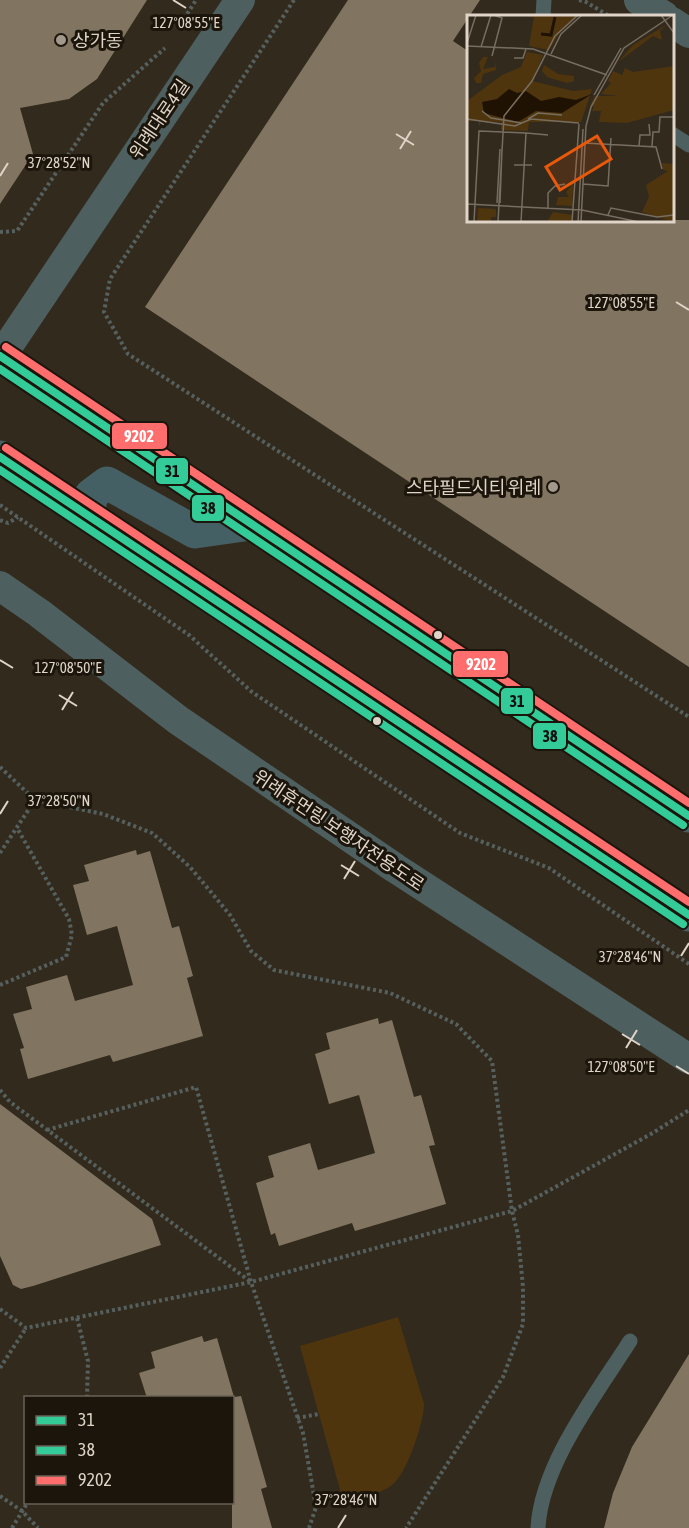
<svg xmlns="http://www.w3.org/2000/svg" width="689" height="1528" viewBox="0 0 689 1528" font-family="'Asap Condensed','Noto Sans KR',sans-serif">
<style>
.green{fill:#4f350d}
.building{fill:#817460}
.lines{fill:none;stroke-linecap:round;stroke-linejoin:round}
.path{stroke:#56605e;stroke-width:4;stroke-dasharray:3 3;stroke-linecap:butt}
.lane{stroke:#4e5f60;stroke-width:15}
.street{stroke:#4e5f60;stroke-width:30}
.primary{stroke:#446064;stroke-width:33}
.bus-1-casing{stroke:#1c150b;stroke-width:12}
.bus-2-casing{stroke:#1c150b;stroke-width:12}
.bus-3-casing{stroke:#1c150b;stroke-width:12}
.bus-1{stroke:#3c9;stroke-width:8}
.bus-2{stroke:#3c9;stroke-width:8}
.bus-3{stroke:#ff6d6d;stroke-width:8}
.ticks{fill:none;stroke:#dfd4c7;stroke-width:2}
.poi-dot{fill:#a2988c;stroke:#1c150b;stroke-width:2}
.bus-dot{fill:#dfd4c7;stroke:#1c150b;stroke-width:2}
.labels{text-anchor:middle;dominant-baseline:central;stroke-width:6;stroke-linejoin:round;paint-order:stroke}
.poi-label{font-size:18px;fill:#dfd4c7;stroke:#1c150b;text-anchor:start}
.street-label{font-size:18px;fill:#dfd4c7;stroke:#1c150b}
.inset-river{fill:none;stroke:#201203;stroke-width:3}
.inset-road{fill:none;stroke:#776e61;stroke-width:1.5}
.view{fill:#e8590c;fill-opacity:0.15;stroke:#e8590c;stroke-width:3}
.inset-edge{fill:none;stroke:#dfd4c7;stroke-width:3}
.ticks-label{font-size:15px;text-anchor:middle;fill:#dfd4c7;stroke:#1c150b;stroke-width:6;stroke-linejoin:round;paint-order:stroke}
.line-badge{stroke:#1c150b;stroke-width:2}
.badge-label{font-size:16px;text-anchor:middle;font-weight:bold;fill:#fff}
.pale-badge-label{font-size:16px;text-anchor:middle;font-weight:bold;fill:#111}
</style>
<rect width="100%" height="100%" fill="#322a1d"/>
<path class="green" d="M 398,1317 L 424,1404 C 424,1422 407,1474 392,1485 C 380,1494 359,1498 344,1504 L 300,1346 Z"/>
<path class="building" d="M 0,0 L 147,0 L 97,79 L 69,99 L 20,108 L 33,154 L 0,204 Z
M 348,0 L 480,0 L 453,41 L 468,51 L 468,220 L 689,220 L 689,667 L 145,307 Z
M 136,850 L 137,855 L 150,851 L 172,928 L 179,926 L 193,976 L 187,978 L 203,1036 L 113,1062 L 110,1055 L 28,1079 L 20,1049 L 24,1048 L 13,1014 L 32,1009 L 26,987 L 67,975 L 75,1001 L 133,985 L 117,926 L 87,935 L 73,885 L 89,881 L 84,865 Z
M 378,1018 L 379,1024 L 392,1020 L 414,1097 L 421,1095 L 435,1145 L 429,1146 L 446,1204 L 355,1231 L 352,1223 L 279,1246 L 275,1233 L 271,1235 L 256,1183 L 274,1177 L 268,1156 L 310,1143 L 318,1170 L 375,1153 L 359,1095 L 329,1104 L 315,1054 L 330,1049 L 326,1033 Z
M 0,1104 L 152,1219 L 161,1245 L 33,1286 L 21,1289 L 13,1285 L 0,1256 Z
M 202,1336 L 204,1342 L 217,1338 L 234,1397 L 241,1396 L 267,1487 L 261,1489 L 272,1528 L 232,1528 L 232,1398 L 147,1398 L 139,1373 L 155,1368 L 151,1352 Z
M 689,1354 L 689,1528 L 604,1528 L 613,1493 L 632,1447 Z"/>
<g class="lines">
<path class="path" d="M 294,0 L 110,279 L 104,312 L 128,354 L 689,717
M 579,0 L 586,2 L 609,16
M 184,19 L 196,0
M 0,232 L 17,231 L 103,103 L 165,48
M 0,505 L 189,635 L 252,692 L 460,833 L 549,868 L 689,964
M 0,520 L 8,523 L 18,517
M 0,767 L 35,800 L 103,814 L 152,833 L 190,867 L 230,915 L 251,951 L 274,970 L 390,993 L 456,1024 L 492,1061 L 512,1211 L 518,1235 L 523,1287 L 523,1324 L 503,1377 L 406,1528
M 0,853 L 35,800
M 0,985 L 66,957 L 72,935 L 69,919 L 17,828
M 0,1090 L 10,1102 L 251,1282
M 47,1130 L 196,1087 L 251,1282 L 303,1433 L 316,1507 L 309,1528
M 0,1309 L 26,1328 L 251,1282 L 512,1211 L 651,1134 L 689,1110
M 77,1318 L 88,1361 L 87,1398
M 0,1368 L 26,1328
M 297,1418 L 319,1414
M 0,1496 L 22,1511 L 38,1528
M 12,1528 L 28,1502"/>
<path class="lane" d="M 543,16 L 544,0
M 672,134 L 689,145
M 538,1528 C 541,1465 597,1393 630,1341"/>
<path class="street" d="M 639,0 L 664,16
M 672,22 L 689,33
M 0,358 L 240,0
M 0,586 L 39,613 L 178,720 L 395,868 L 689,1059"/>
<path class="primary" d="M 0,356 L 689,816
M 0,457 L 689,915
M 89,515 L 91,495 L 107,483 L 195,532 L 251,524"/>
<defs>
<path id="bus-1" d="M 0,356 L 689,816
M 0,457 L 689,915"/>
<path id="bus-2" d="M 0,369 L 683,825
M 0,470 L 683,924"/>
<path id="bus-3" d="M 6,347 L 689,803
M 6,448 L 689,902"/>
</defs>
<use href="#bus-1" class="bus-1-casing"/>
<use href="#bus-2" class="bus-2-casing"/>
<use href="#bus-3" class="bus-3-casing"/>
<use href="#bus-1" class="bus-1"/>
<use href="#bus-2" class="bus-2"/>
<use href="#bus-3" class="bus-3"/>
</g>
<path class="ticks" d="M 173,0 L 186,8M 396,134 L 414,145M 400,149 L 411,131M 0,176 L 8,163M 676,302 L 689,310M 0,660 L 13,668M 59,695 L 77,706M 62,710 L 73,692M 0,814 L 8,801M 341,865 L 359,876M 344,879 L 355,861M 681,956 L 689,943M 622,1034 L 640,1045M 626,1048 L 637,1030M 676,1066 L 689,1074M 338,1528 L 346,1515"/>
<g class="poi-dot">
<circle cx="61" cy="40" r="6"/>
<circle cx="553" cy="487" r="6"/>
</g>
<g class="bus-dot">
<circle cx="438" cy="635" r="5"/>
<circle cx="377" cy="721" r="5"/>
</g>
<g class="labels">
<g class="poi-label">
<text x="73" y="40">상가동</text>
<text x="541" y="487" text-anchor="end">스타필드시티 위례</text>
</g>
<g class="street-label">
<text transform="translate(159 119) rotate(-56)">위례대로4길</text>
<text transform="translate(339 830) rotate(34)">위례휴먼링 보행자전용도로</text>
</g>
</g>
<g transform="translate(467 15)">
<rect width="207" height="207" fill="#322a1d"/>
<path d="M 41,0 L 111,0 L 95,14 L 82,35 L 62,31 L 67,2 ZM 199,10 L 193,16 L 195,25 L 186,21 L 151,47 L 166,30 ZM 60,37 L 76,40 L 65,66 L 106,76 L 125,74 L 114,107 L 62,107 L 61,116 L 34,115 L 34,107 L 14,106 L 12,112 L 12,106 L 0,106 L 0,86 L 35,60 L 54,52 ZM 16,42 L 21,42 L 16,54 L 28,52 L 28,45 L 29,55 L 16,59 L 14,68 L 9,68 L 7,63 L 14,56 L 12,48 ZM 77,50 L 91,59 L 107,61 L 107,66 L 100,68 L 80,62 L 75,56 ZM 207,51 L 207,95 L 160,108 L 132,107 L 134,96 L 125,96 L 127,92 L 123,91 L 128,81 L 152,81 L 134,79 L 144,68 L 141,66 L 146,56 L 155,60 L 158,53 L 166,57 ZM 195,148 L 207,149 L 207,207 L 175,197 L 182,182 L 179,170 L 201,156 L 196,155 ZM 106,169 L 105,191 L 89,190 L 91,182 L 102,182 L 99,177 ZM 11,193 L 29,194 L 29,202 L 24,202 L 24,207 L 10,207 ZM 86,197 L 105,200 L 105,207 L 80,207 Z" fill="#4f350d"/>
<path d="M 42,74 L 50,78 L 59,76 L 74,86 L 92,82 L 109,85 L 125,79 L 95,98 L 69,96 L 51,107 L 17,98 L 15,87 L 30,84 Z" fill="#201203"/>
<path class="inset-river" d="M 74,19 L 84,20 L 88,2"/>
<path class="inset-road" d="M 194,0 L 207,18M 0,28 L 9,0M 0,31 L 66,34 L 140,60M 14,32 L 24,0M 84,39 L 94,19 L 115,0M 25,41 L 35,3 L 27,0M 47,43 L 56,43 L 59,34M 127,80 L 154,33M 15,96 L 24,103 L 55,108M 0,104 L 48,111 L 64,104 L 112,108M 61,104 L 71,98 L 95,100M 59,118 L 81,120M 117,128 L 189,132 L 195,154M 172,131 L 173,120 L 183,120 L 182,109M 185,131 L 186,117 L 192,117 L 193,102 L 207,102M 47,150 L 65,150M 116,169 L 141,171 L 144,123M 30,188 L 33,134M 33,188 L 35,134M 0,189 L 115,195 L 172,207M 81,193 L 81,178 L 88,171 L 98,169M 141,200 L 144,193 L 190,202 L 207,200M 7,207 L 12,116 L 59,118 L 54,207M 31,207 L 37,101 L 65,66 L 88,21 L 111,0M 105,207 L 112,109M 111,207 L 116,114M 114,207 L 119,111 L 124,92 L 157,33 L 206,0"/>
<path class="view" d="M 130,121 L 144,144 L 93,175 L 79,152 Z"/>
<rect width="207" height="207" class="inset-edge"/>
</g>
<g class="ticks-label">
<text x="186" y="28">127°08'55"E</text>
<text x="59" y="168">37°28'52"N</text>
<text x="621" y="308">127°08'55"E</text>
<text x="68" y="673">127°08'50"E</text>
<text x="59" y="806">37°28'50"N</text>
<text x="630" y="962">37°28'46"N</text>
<text x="621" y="1072">127°08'50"E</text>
<text x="346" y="1505">37°28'46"N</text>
</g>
<g class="line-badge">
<rect x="111" y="422" width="57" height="28" rx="6" fill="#ff6d6d"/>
<rect x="155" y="457" width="34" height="28" rx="6" fill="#3c9"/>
<rect x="191" y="494" width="34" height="28" rx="6" fill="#3c9"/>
<rect x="452" y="650" width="57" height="28" rx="6" fill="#ff6d6d"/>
<rect x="500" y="687" width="34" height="28" rx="6" fill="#3c9"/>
<rect x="532" y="722" width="35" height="28" rx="6" fill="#3c9"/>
</g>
<g class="badge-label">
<text x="139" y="442">9202</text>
<text x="481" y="670">9202</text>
</g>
<g class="pale-badge-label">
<text x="172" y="477">31</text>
<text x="208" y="514">38</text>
<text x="517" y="707">31</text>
<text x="550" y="742">38</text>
</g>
<rect x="24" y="1396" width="210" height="108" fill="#1c150b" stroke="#6a6156" stroke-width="1.5"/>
<rect x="36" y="1416" width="30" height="9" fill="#33cc99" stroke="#6a6156" stroke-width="1.5"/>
<text x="78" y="1426" font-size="18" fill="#dfd4c7">31</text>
<rect x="36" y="1446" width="30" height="9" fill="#33cc99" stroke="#6a6156" stroke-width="1.5"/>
<text x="78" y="1456" font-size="18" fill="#dfd4c7">38</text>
<rect x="36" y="1476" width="30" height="9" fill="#ff6d6d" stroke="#6a6156" stroke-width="1.5"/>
<text x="78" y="1486" font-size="18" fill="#dfd4c7">9202</text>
</svg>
